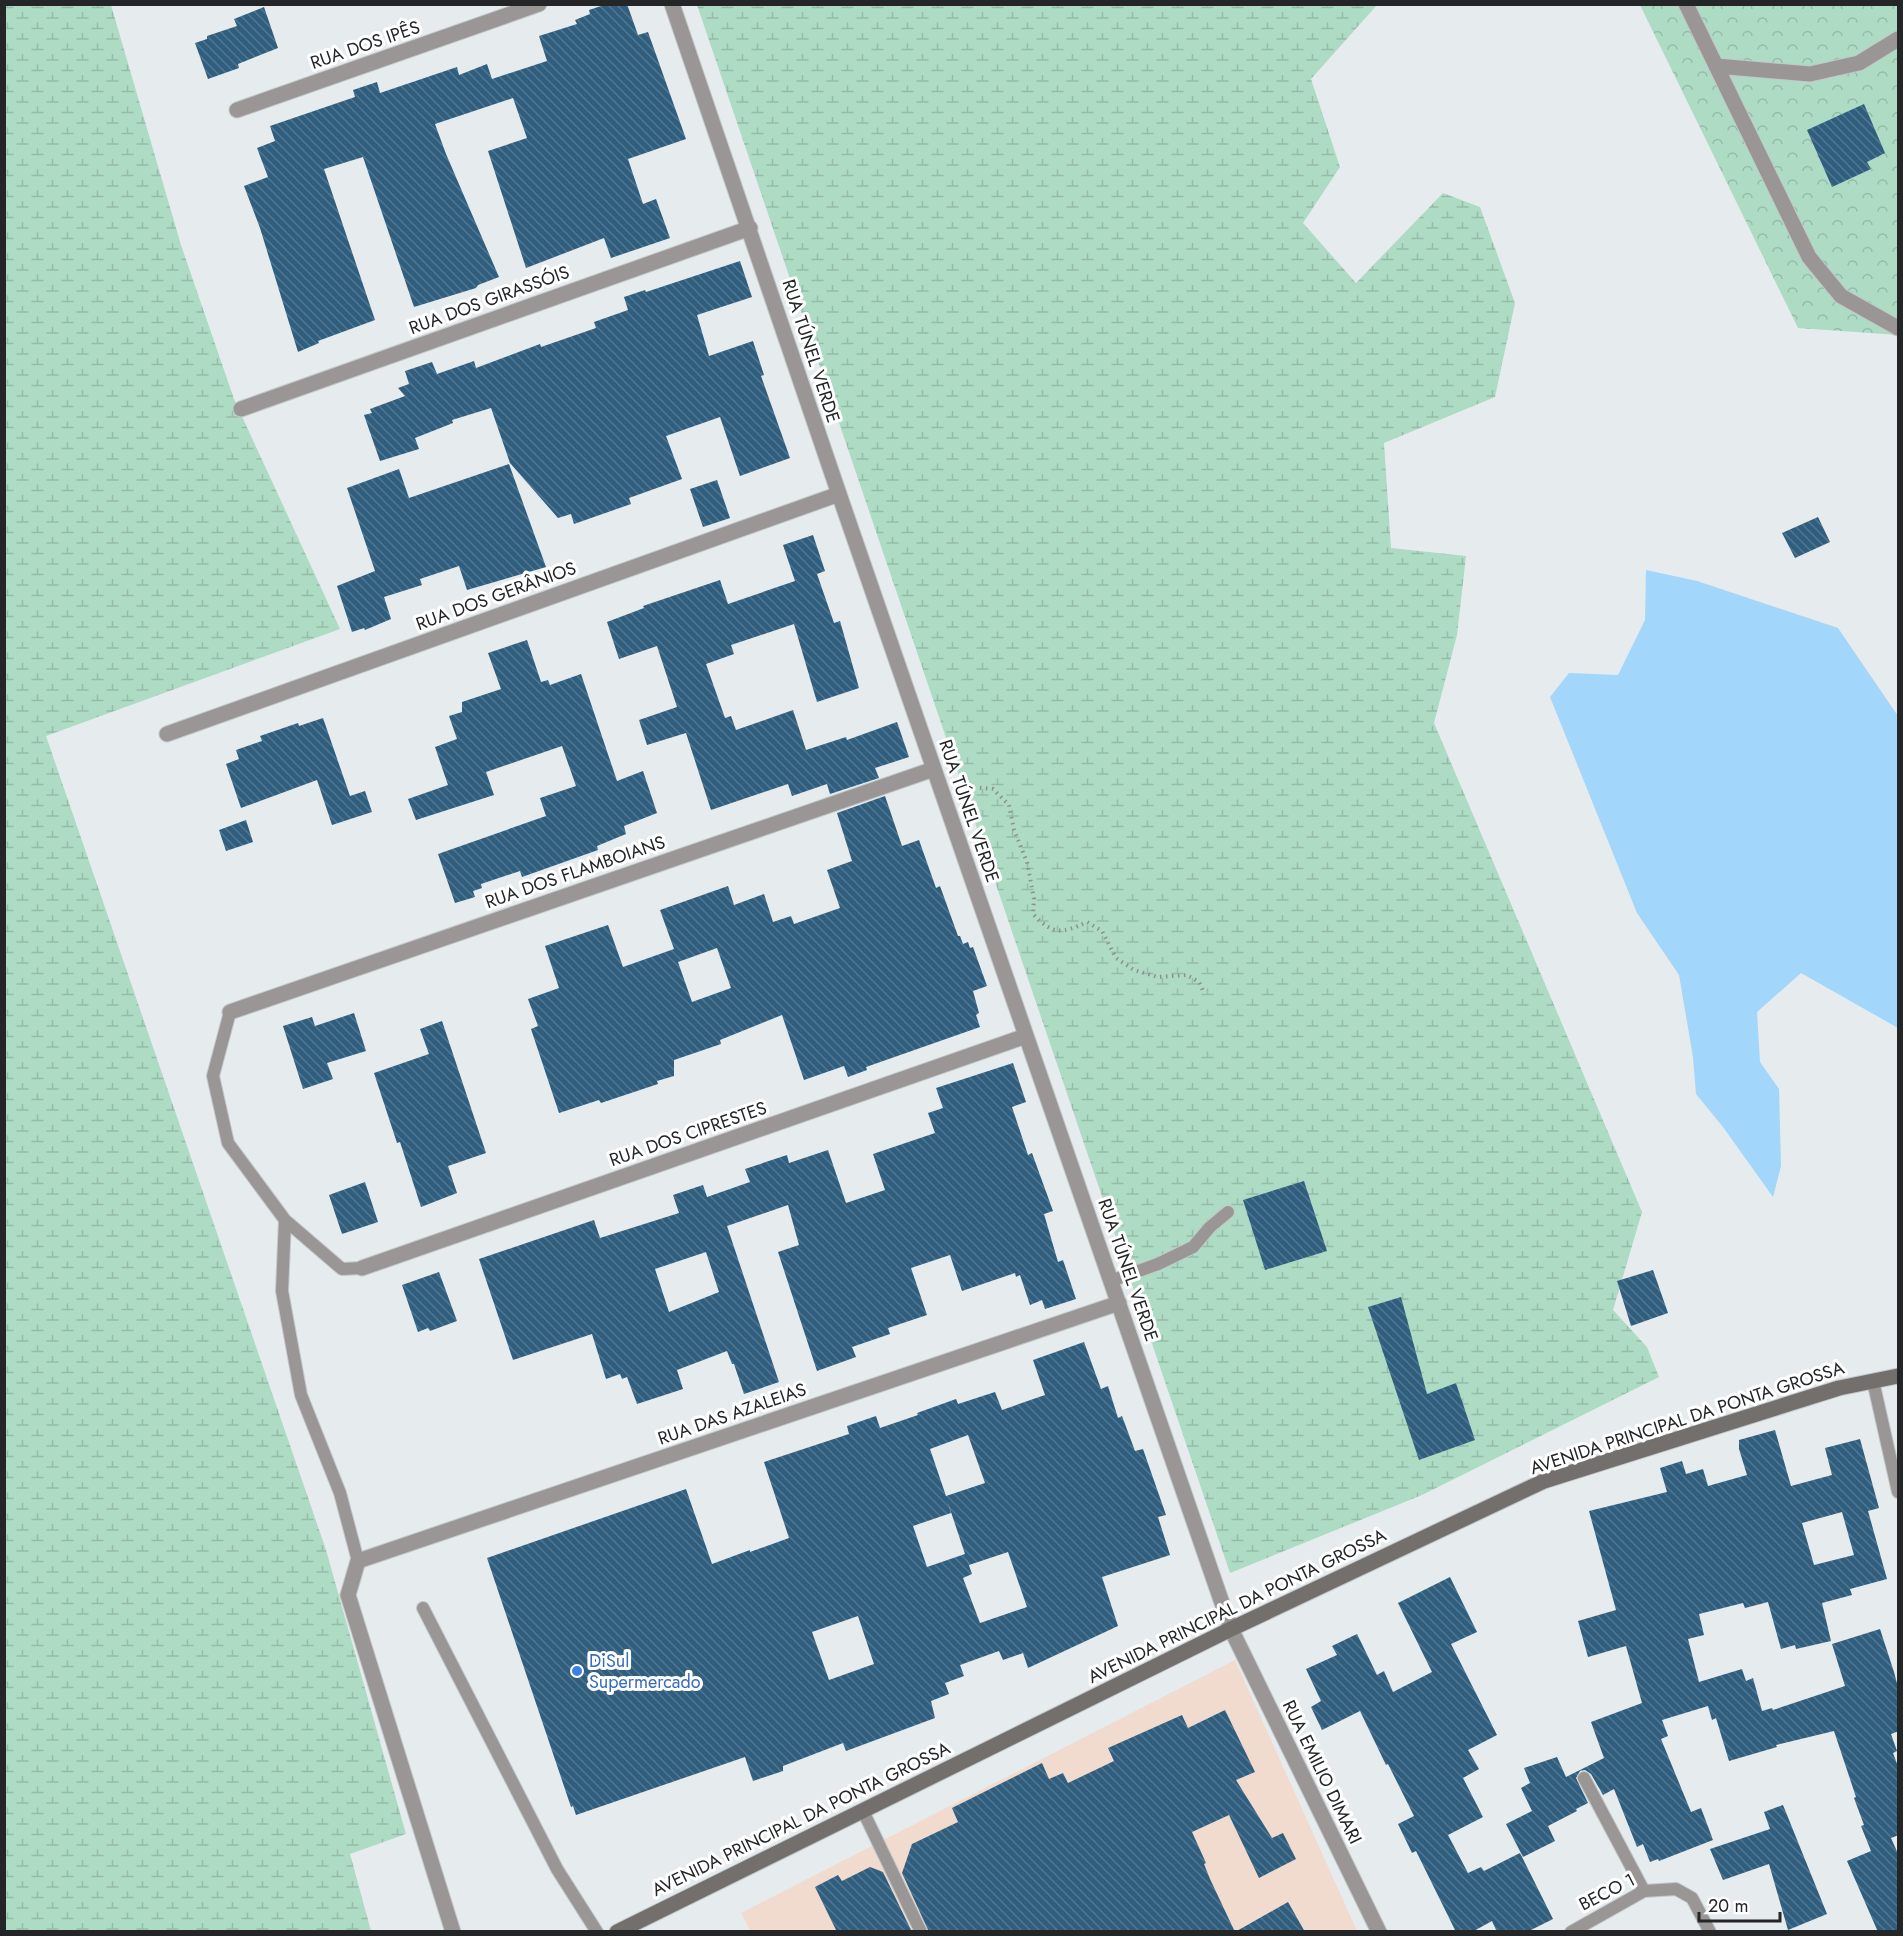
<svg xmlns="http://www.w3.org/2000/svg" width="1903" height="1936" viewBox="0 0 1903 1936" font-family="Jost,sans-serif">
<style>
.industrial{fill:#f1dbce}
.wetland{fill:url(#wetland-marsh)}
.park{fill:url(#park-crowns)}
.water{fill:#a2d6fb}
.building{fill:url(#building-back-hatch);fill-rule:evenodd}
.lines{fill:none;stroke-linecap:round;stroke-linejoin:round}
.lane-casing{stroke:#c3c7ca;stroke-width:14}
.street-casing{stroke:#c3c7ca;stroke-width:17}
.secondary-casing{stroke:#c3c7ca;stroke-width:17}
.path{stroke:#8c9092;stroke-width:4;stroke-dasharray:1.5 4.5;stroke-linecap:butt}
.lane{stroke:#999695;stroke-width:12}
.street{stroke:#999695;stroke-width:15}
.secondary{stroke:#726f6d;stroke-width:15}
.shop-dot{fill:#3f7fe0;stroke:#fff;stroke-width:2}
.labels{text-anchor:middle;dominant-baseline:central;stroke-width:6;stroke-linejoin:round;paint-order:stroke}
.street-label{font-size:18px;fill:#232527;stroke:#fff}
.shop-label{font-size:18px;fill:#366cbe;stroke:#fff;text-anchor:start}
</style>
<defs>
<pattern id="wetland-marsh" width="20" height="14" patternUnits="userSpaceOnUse" patternTransform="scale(1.5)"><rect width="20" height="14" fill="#aedbc4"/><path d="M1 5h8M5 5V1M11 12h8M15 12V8" fill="none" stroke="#95bca8"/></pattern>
<pattern id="park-crowns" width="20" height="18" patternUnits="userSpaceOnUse" patternTransform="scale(1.5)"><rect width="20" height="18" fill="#aedbc4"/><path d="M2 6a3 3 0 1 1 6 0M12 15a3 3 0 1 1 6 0" fill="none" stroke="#95bca8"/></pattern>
<pattern id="building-back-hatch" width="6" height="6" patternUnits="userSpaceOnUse" patternTransform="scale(1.5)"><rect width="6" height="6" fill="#2f5e7f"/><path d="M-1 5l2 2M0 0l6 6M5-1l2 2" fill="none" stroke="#52768f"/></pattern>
</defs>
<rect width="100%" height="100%" fill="#e6ebee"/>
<path class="industrial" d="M 1235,1660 L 1357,1931 L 751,1932 L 741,1913 Z"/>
<path class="wetland" d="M 5,5 L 111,5 L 181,245 L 234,399 L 340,629 L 46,736 L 326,1550 L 406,1834 L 350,1854 L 371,1931 L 5,1932 Z
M 697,5 L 1377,5 L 1311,79 L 1340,167 L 1303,223 L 1356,283 L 1443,193 L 1480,207 L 1515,303 L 1495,397 L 1384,443 L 1391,548 L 1466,556 L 1457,635 L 1434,723 L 1642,1212 L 1613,1310 L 1647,1347 L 1659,1377 L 1422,1495 L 1230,1573 Z"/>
<path class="park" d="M 1640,5 L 1898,5 L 1898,335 L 1798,328 Z"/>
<path class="water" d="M 1646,570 L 1697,581 L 1838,628 L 1898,716 L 1898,1028 L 1801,973 L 1757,1012 L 1760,1062 L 1779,1089 L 1781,1166 L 1773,1197 L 1723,1127 L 1696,1094 L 1693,1057 L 1679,975 L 1637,913 L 1550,697 L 1569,673 L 1618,675 L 1645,620 Z"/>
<path class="building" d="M 607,4 L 627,4 L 638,35 L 648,32 L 686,139 L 628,159 L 643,204 L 656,199 L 670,238 L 611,258 L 604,238 L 526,268 L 488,151 L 527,138 L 513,98 L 435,124 L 446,154 L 499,277 L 478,285 L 476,288 L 414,307 L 363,157 L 324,169 L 375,320 L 318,341 L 319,343 L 298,352 L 260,228 L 244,186 L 268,177 L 257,148 L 275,141 L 270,126 L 355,97 L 353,90 L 377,82 L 380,93 L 457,67 L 459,75 L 487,64 L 492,79 L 547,61 L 539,36 L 577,24 L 575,20 L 590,14 L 589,10 Z
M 264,7 L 278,48 L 238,64 L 239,68 L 208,79 L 195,43 L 207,39 L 207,36 L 237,26 L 234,19 Z
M 1864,104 L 1885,153 L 1867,162 L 1871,169 L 1832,187 L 1807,130 Z
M 740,261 L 752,297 L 697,315 L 709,356 L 753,341 L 764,375 L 761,376 L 790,458 L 740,476 L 720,417 L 666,436 L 682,479 L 629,498 L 631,504 L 574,524 L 571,514 L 558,518 L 510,463 L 491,408 L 452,420 L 453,423 L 415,438 L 419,449 L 380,461 L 364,415 L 372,413 L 370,409 L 405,396 L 398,388 L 409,384 L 405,371 L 432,362 L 437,374 L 474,361 L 476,368 L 540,344 L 541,347 L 596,328 L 594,322 L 628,310 L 624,297 L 645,290 L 646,292 Z
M 509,464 L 546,567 L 467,590 L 459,566 L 420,579 L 422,585 L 384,597 L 391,619 L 365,630 L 364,628 L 352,632 L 337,586 L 375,571 L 347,488 L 399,469 L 409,498 Z
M 717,480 L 730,518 L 703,527 L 690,489 Z
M 1818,517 L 1830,542 L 1795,558 L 1782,533 Z
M 813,535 L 825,571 L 817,574 L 834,623 L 840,621 L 859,688 L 817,702 L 794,624 L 731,645 L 734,654 L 706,664 L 725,718 L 731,716 L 736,730 L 793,710 L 806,750 L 846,737 L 847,740 L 897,722 L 909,757 L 875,768 L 879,778 L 830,794 L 827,784 L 792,796 L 788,784 L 711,810 L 686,733 L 647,745 L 639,720 L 677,707 L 657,646 L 619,659 L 607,622 L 644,608 L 643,606 L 720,580 L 728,604 L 795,581 L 783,545 Z
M 527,640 L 541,682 L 548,680 L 550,685 L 581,674 L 617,781 L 643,771 L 657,813 L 624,826 L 626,834 L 597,846 L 598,850 L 522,877 L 520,871 L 481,884 L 482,888 L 473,891 L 475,897 L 455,903 L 438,854 L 546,816 L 540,798 L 576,786 L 562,746 L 486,772 L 494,795 L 416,820 L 408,799 L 448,785 L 435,747 L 457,739 L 449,716 L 462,712 L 462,702 L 501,689 L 488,653 Z
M 323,718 L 350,796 L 365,791 L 372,812 L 332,825 L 317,780 L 241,808 L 226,764 L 239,759 L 236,750 L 262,741 L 260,736 L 298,723 L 299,726 Z
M 885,796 L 902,846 L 919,840 L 936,888 L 940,886 L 958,936 L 960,936 L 963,944 L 968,942 L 970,948 L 973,947 L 987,986 L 973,991 L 979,1013 L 976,1015 L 980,1027 L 866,1067 L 867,1070 L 848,1077 L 844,1066 L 804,1080 L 782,1015 L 720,1040 L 721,1044 L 674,1060 L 674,1076 L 657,1081 L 658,1084 L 601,1103 L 599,1100 L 559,1113 L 531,1029 L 538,1026 L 528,999 L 559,988 L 545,946 L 608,925 L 623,967 L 674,949 L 660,910 L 728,886 L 734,905 L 764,894 L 773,922 L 791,916 L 794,924 L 840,908 L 827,870 L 852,861 L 837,813 ZM 717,948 L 731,988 L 692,1002 L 678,962 Z
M 246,820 L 253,842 L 226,851 L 219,830 Z
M 354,1013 L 366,1051 L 327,1063 L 333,1079 L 303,1089 L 283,1026 L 312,1017 L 315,1026 Z
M 442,1021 L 486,1153 L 448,1166 L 457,1193 L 421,1207 L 400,1142 L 397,1143 L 374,1073 L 429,1054 L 420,1029 Z
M 1013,1063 L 1026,1102 L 1012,1107 L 1028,1155 L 1032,1153 L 1053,1211 L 1044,1214 L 1058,1262 L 1063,1260 L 1076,1299 L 1045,1309 L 1042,1300 L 1030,1305 L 1020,1275 L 1016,1277 L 1015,1273 L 962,1291 L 950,1255 L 911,1268 L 927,1315 L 888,1328 L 890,1334 L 852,1347 L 856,1357 L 817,1371 L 778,1252 L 799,1245 L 788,1205 L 727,1226 L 779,1382 L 744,1394 L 734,1364 L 732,1364 L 727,1351 L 677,1370 L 683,1389 L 637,1404 L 627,1377 L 622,1379 L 620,1374 L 606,1379 L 592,1334 L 513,1360 L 479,1259 L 594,1220 L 600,1238 L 679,1213 L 673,1195 L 703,1185 L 707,1197 L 750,1182 L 745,1169 L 787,1155 L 789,1163 L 828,1150 L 846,1203 L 885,1190 L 873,1154 L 935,1133 L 928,1113 L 943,1108 L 936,1088 ZM 706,1252 L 719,1292 L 669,1312 L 655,1269 Z
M 1304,1181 L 1327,1251 L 1265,1270 L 1243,1200 Z
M 365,1182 L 378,1222 L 342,1234 L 329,1195 Z
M 1653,1270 L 1668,1313 L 1631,1326 L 1617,1281 Z
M 439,1272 L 457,1321 L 430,1331 L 428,1328 L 418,1332 L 402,1285 Z
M 1401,1297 L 1427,1394 L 1456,1383 L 1475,1440 L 1419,1460 L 1368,1307 Z
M 1084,1342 L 1101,1389 L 1108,1386 L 1118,1418 L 1122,1416 L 1135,1451 L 1143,1449 L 1166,1515 L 1158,1517 L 1170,1555 L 1102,1577 L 1118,1626 L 1028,1668 L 1023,1653 L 1003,1660 L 999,1651 L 960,1665 L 964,1676 L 945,1683 L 949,1694 L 931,1701 L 935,1718 L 846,1751 L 843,1743 L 783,1766 L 783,1771 L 753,1781 L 745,1757 L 576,1815 L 573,1806 L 571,1807 L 487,1558 L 686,1489 L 712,1564 L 750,1550 L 750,1552 L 789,1538 L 764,1462 L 849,1434 L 847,1426 L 876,1416 L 880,1428 L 918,1415 L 917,1413 L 956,1399 L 958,1404 L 995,1392 L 1002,1410 L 1045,1395 L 1033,1360 ZM 968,1435 L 985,1483 L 946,1496 L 930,1449 ZM 947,1500 L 965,1554 L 927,1567 L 913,1526 L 951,1513 ZM 1008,1552 L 1027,1607 L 980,1623 L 963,1578 L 972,1574 L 965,1554 L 969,1565 ZM 858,1616 L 874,1664 L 829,1680 L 812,1632 Z
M 1775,1430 L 1791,1486 L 1832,1475 L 1825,1448 L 1860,1439 L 1879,1508 L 1868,1511 L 1887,1579 L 1850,1589 L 1852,1595 L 1822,1603 L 1831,1641 L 1796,1649 L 1795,1645 L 1781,1649 L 1768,1602 L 1745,1608 L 1743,1603 L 1699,1614 L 1704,1635 L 1688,1639 L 1699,1682 L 1742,1669 L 1746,1681 L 1753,1678 L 1762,1711 L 1772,1708 L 1773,1710 L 1845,1686 L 1832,1644 L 1880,1629 L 1894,1672 L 1899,1691 L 1899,1731 L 1891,1734 L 1897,1751 L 1893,1753 L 1899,1769 L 1899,1835 L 1891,1838 L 1899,1856 L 1899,1932 L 1878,1932 L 1847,1861 L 1871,1851 L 1861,1826 L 1864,1825 L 1854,1798 L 1856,1797 L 1834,1731 L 1776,1745 L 1777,1747 L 1729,1761 L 1716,1718 L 1712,1720 L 1708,1706 L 1662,1720 L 1668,1736 L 1661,1739 L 1691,1812 L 1701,1808 L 1713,1840 L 1659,1861 L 1658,1859 L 1650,1862 L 1643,1844 L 1637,1847 L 1614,1789 L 1603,1795 L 1591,1774 L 1585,1770 L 1580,1771 L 1576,1778 L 1588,1803 L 1576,1809 L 1577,1811 L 1548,1826 L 1555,1841 L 1523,1857 L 1506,1824 L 1532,1811 L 1521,1788 L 1530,1783 L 1524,1768 L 1557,1757 L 1566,1777 L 1604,1758 L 1591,1722 L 1642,1703 L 1626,1646 L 1588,1657 L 1578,1621 L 1616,1610 L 1589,1511 L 1667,1492 L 1660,1468 L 1682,1461 L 1686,1474 L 1703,1469 L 1708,1486 L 1747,1475 L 1739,1449 L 1739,1440 ZM 1842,1512 L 1854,1555 L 1814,1565 L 1802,1523 Z
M 1450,1577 L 1477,1632 L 1451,1644 L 1497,1735 L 1468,1750 L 1479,1769 L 1463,1778 L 1483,1817 L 1448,1835 L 1468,1873 L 1481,1867 L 1484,1871 L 1520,1853 L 1553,1919 L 1527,1932 L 1497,1932 L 1492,1921 L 1472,1932 L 1456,1932 L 1416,1851 L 1412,1853 L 1398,1824 L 1414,1816 L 1388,1764 L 1386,1765 L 1360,1711 L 1322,1730 L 1311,1707 L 1321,1701 L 1306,1669 L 1337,1655 L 1332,1646 L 1357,1634 L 1377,1675 L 1384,1671 L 1393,1692 L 1432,1672 L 1398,1603 Z
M 1225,1710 L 1255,1772 L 1236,1780 L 1272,1838 L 1283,1833 L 1296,1859 L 1259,1878 L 1229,1815 L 1192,1832 L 1206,1863 L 1204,1864 L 1210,1879 L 1235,1932 L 929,1932 L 902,1873 L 912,1844 L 958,1822 L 952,1808 L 1042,1763 L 1049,1779 L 1063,1773 L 1068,1783 L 1114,1761 L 1108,1748 L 1182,1715 L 1188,1728 Z
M 1783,1805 L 1827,1914 L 1788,1930 L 1769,1864 L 1723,1880 L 1710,1849 L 1770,1829 L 1764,1812 Z
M 870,1867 L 883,1872 L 912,1932 L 837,1932 L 815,1887 L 838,1875 L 842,1881 Z
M 1288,1902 L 1305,1932 L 1235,1932 Z"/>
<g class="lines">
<defs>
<path id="lane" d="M 230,1012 L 213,1076 L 228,1143 L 285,1220 L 342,1269 L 362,1268
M 285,1220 L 282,1291 L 301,1395 L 340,1493 L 358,1561
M 1111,1281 L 1158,1264 L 1193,1247 L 1210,1227 L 1228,1212
M 1873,1381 L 1898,1492
M 423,1608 L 557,1869 L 597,1932
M 1584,1778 L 1644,1891
M 863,1811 L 921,1932
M 1571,1932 L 1644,1891 L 1676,1889 L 1692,1898 L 1710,1932"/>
<path id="street" d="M 672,4 L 839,494 L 1231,1629 L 1379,1932
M 1686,4 L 1809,257 L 1841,296 L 1898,328
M 1716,66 L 1810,74 L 1859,63 L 1898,39
M 237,110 L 539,4
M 241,409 L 750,228
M 167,734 L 839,494
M 230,1012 L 934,769
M 362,1268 L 1026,1036
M 453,1932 L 348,1595 L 358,1561 L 1119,1303"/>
<path id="secondary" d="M 617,1932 L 1231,1629 L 1544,1481 L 1839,1388 L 1898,1376"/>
</defs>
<use href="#lane" class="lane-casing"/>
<use href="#street" class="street-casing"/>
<use href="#secondary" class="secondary-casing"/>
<path class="path" d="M 962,786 L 993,789 L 1009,805 L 1014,830 L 1027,862 L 1034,899 L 1033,914 C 1053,935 1061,934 1087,922 L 1102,931 L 1116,958 L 1134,970 L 1158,977 L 1187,975 L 1199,982 L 1204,993"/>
<use href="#lane" class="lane"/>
<use href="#street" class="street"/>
<use href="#secondary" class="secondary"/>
</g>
<circle class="shop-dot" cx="577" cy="1671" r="6"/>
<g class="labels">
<g class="street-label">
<text transform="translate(365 45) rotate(-19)">RUA DOS IPÊS</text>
<text transform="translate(489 300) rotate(-20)">RUA DOS GIRASSÓIS</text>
<text transform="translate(811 351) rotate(72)">RUA TÚNEL VERDE</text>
<text transform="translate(496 596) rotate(-20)">RUA DOS GERÂNIOS</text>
<text transform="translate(969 811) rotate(71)">RUA TÚNEL VERDE</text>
<text transform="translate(575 872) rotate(-19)">RUA DOS FLAMBOIANS</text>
<text transform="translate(688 1134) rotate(-19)">RUA DOS CIPRESTES</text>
<text transform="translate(1128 1270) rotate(71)">RUA TÚNEL VERDE</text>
<text transform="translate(732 1414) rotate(-19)">RUA DAS AZALEIAS</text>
<text transform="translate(1687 1418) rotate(-18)">AVENIDA PRINCIPAL DA PONTA GROSSA</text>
<text transform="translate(1237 1606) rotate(-26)">AVENIDA PRINCIPAL DA PONTA GROSSA</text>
<text transform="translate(1322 1772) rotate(64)">RUA EMILIO DIMARI</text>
<text transform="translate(801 1819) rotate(-26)">AVENIDA PRINCIPAL DA PONTA GROSSA</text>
<text transform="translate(1607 1892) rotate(-27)">BECO 1</text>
</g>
<g class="shop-label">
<text x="589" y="1661">DiSul<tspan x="589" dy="21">Supermercado</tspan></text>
</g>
</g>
<rect width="1903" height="1936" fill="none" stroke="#232527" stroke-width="12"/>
<path d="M1699 1912v9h81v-9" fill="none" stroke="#232527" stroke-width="3"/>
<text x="1708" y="1912" font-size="18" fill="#232527" stroke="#ffffff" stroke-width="4.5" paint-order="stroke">20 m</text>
</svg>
